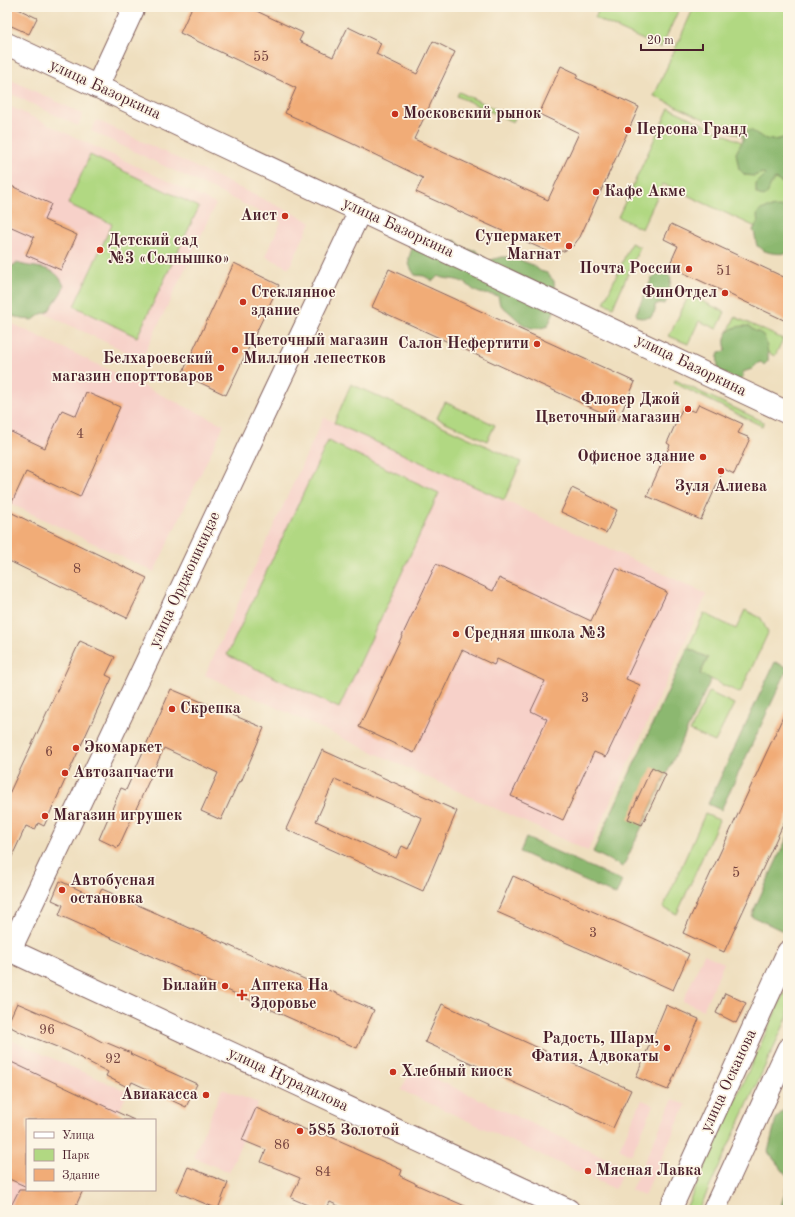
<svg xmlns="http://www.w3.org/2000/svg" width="795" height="1217" viewBox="0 0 795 1217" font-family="'Old Standard TT',serif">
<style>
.built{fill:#f7d1c9}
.green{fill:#b1d882;stroke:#7e7c56}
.forest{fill:#8cb870;stroke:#6b6c4e}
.building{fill:#f1ac77;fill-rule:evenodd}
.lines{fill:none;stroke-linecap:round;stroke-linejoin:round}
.minor-casing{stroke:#84625f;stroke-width:24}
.minor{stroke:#fff;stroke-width:22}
.poi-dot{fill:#c8321e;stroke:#fcf5e5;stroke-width:1.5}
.labels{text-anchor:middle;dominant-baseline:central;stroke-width:3.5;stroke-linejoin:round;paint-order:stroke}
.number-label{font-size:14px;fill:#74423e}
.street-label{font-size:16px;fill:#4a1f2b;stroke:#fcf5e5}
.poi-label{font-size:16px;font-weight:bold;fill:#4a1f2b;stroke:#fcf5e5;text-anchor:start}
</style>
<rect width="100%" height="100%" fill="#fcf5e5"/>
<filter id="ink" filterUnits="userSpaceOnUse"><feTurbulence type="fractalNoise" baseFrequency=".025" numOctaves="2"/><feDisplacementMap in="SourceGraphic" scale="8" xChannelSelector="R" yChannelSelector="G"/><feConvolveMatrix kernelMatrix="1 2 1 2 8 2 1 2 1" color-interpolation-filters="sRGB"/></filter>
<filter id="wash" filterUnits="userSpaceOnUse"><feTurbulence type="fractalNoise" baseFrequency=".012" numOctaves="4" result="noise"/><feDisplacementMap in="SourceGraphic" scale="16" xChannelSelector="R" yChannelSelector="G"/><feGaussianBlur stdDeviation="0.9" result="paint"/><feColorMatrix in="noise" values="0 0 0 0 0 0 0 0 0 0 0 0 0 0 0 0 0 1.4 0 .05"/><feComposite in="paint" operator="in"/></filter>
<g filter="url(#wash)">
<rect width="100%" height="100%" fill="#efdfbf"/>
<path class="built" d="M 7,78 L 83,114 L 78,126 L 7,92 Z
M 7,105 L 216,204 L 142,359 L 7,296 Z
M 97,120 L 311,222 L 289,268 L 265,256 L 281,222 L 91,131 Z
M 7,321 L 224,425 L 154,572 L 7,502 Z
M 324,417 L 707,594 L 588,851 L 205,675 Z
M 704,954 L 724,963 L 703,1010 L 683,1001 Z
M 7,1038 L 128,1092 L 115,1120 L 27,1120 L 27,1190 L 83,1190 L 74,1210 L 7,1210 Z
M 412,1068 L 625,1167 L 615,1189 L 401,1090 Z
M 222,1089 L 258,1103 L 229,1172 L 193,1157 Z
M 673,1099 L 686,1105 L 644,1196 L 631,1190 Z
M 642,1100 L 654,1105 L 631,1155 L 619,1149 Z"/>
<path class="green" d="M 600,7 L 680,7 L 661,48 L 595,18 Z
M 694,7 L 788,7 L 788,158 L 654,96 Z
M 459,92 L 515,118 L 513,122 L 457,96 Z
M 669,108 L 788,164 L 788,242 L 663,184 L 642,229 L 618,217 Z
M 90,155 L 199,207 L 137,337 L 74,306 L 112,224 L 68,204 Z
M 631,243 L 640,247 L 613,307 L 604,303 Z
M 689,295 L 725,312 L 717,329 L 699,321 L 688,344 L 669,336 Z
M 735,317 L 783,339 L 775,356 L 727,334 Z
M 675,380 L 764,422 L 762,426 L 674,383 Z
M 351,384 L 521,462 L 504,500 L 334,423 Z
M 445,402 L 495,425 L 487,441 L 437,418 Z
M 328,441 L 439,493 L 339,708 L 227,655 Z
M 745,610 L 761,618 L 768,633 L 740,693 L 700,674 L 708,658 L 688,648 L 704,613 L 736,629 Z
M 709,692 L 734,704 L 715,742 L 690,731 Z
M 705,814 L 719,820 L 677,914 L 663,908 Z
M 784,993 L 788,995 L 788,1016 L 699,1210 L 685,1210 Z"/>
<path class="forest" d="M 750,130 C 767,139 768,144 788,136 L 788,186 L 775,179 C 768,186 771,192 763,197 L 756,193 L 756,184 L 765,175 L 763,173 L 754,176 L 745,175 L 739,169 L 736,153 L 743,140 L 743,133 Z
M 781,207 L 788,209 L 788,253 C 781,254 772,254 765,251 C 762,250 761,247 757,246 C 755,240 756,235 753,230 L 758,221 C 753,206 772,208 781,207 Z
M 455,240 L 464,248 L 469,250 L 475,250 L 483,256 L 488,261 L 501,257 L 512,257 L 533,265 L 540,271 L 547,273 L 554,281 L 556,306 L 548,326 C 523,335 518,316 500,305 L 498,296 C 492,294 486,295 480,293 C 473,291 470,286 465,283 C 456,278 446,280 438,276 L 433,281 L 424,276 L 415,275 C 405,261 409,258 414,243 L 445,244 Z
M 17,263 C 36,270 55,263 64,286 L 61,293 L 48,312 L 41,314 L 33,320 L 22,319 L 7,314 L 7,267 L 9,268 Z
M 660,273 L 667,273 L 671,278 L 669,290 L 665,296 L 668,299 L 664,304 L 660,303 L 655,305 L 655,311 L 651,317 L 640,318 L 637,316 L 636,313 L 652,278 Z
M 750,326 C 753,332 759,331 763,335 C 766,339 769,355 768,361 L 764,365 L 761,362 L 758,363 L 752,369 L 743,372 L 743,377 L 740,382 L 719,370 C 717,364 717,358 719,352 L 725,351 L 726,349 C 723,340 725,331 736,327 C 740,326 746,326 750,326 Z
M 688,648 L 708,658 L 700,674 L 711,679 L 623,867 L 593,852 Z
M 775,662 L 788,668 L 721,810 L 708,804 Z
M 788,836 L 788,919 L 783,931 L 751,916 Z
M 526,838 L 622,881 L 616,895 L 520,852 Z
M 788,1104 L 788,1177 L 768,1152 L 776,1119 Z
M 788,1181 L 788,1210 L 780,1210 Z"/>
<g id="blocks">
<path class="building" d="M 7,7 L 14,7 L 37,18 L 29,34 L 7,24 Z
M 192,7 L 248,7 L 303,33 L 299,41 L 333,57 L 348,27 L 381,43 L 376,54 L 417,74 L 433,41 L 455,52 L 414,139 L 548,200 L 579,133 L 539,114 L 561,66 L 578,74 L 576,78 L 639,107 L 580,237 L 573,246 L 564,251 L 549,252 L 416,192 L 423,178 L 351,143 L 285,113 L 296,88 L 180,33 Z
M 7,184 L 51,204 L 44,220 L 77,235 L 61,270 L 26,255 L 34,237 L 7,225 Z
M 671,224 L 788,279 L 788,322 L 669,266 L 678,246 L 664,239 Z
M 234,263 L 279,285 L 226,395 L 182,374 Z
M 389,269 L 635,382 L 618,420 L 372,307 Z
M 86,392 L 120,407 L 80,497 L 26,472 L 8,511 L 147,578 L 127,618 L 7,560 L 7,430 L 45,448 L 62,410 L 76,416 Z
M 699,404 L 743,424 L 738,433 L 750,438 L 734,474 L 724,469 L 701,520 L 647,496 L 670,445 L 667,443 L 683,407 L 695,412 Z
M 572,488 L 617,510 L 606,533 L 561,512 Z
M 436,564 L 493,591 L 499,578 L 591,621 L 616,568 L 667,592 L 626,679 L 640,685 L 606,757 L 594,752 L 563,820 L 511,796 L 547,719 L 531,711 L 545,681 L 497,659 L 494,665 L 462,650 L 414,753 L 359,727 Z
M 80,641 L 115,657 L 106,675 L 112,678 L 44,826 L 38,823 L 35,830 L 26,826 L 7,867 L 7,798 Z
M 171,689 L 264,728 L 241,782 L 239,781 L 221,820 L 201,811 L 218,773 L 164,748 L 118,848 L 99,839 L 121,788 L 126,790 Z
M 788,706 L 788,814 L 724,952 L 683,933 Z
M 322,750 L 457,811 L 423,891 L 286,829 ZM 335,779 L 422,818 L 408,849 L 402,846 L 396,858 L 316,821 Z
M 652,767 L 666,774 L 642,825 L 628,819 Z
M 513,876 L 689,954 L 673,990 L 497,912 Z
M 60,881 L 97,898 L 102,889 L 374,1010 L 357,1048 L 59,915 L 63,905 L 52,900 Z
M 725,993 L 746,1003 L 736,1023 L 716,1013 Z
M 17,1003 L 82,1031 L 104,1043 L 105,1042 L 131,1053 L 130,1054 L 197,1084 L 186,1107 L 132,1082 L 129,1088 L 106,1076 L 108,1072 L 67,1051 L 22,1033 L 7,1025 Z
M 442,1004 L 631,1090 L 613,1128 L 425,1042 Z
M 666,1005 L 699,1019 L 668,1090 L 636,1077 Z
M 7,1060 L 134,1120 L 27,1120 L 27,1187 L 7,1178 Z
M 256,1108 L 318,1135 L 320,1132 L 354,1147 L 353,1148 L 402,1170 L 400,1176 L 415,1183 L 415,1184 L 474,1210 L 347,1210 L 330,1202 L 326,1210 L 319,1210 L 291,1198 L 300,1178 L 261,1162 L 266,1150 L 242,1140 Z
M 188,1167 L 228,1183 L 218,1209 L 177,1192 Z
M 19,1190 L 83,1190 L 74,1210 L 9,1210 Z"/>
</g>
</g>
<g filter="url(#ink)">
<use href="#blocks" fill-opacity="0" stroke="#84625f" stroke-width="1"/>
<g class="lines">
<defs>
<path id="minor" d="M 7,44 L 788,413
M 97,87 L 134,7
M 7,949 L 568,1210
M 10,950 L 360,211
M 670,1210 L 788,952
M 714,1210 L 788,1049"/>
</defs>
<use href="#minor" class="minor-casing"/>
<use href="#minor" class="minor"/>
</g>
</g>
<g class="poi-dot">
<circle cx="395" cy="114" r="4"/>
<circle cx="628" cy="130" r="4"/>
<circle cx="596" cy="192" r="4"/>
<circle cx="285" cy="216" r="4"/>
<circle cx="569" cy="246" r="4"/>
<circle cx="100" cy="250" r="4"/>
<circle cx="689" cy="269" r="4"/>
<circle cx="725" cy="293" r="4"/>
<circle cx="243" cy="302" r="4"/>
<circle cx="537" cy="344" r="4"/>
<circle cx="235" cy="350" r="4"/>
<circle cx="221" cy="368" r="4"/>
<circle cx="688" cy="409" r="4"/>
<circle cx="703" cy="457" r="4"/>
<circle cx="721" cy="471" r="4"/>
<circle cx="456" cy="634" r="4"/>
<circle cx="172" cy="709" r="4"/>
<circle cx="76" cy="748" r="4"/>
<circle cx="65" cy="773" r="4"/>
<circle cx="45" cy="816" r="4"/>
<circle cx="62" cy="890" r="4"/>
<circle cx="225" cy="986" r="4"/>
<path d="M240 989h4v4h4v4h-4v4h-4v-4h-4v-4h4z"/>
<circle cx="667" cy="1048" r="4"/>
<circle cx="393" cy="1072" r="4"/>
<circle cx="206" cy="1095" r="4"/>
<circle cx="300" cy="1131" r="4"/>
<circle cx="588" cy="1171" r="4"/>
</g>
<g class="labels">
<g class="number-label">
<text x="261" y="57">55</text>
<text x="724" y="271">51</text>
<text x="80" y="434">4</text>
<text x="77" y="569">8</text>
<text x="585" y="698">3</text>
<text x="49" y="752">6</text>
<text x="736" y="873">5</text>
<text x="593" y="933">3</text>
<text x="47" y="1030">96</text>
<text x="113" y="1059">92</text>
<text x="282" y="1145">86</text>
<text x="323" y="1172">84</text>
</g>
<g class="street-label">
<text transform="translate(105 90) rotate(25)">улица Базоркина</text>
<text transform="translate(398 228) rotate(25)">улица Базоркина</text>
<text transform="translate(691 366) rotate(26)">улица Базоркина</text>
<text transform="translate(185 580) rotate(-65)">улица Орджоникидзе</text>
<text transform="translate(288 1080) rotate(25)">улица Нурадилова</text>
<text transform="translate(729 1081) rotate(-65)">улица Осканова</text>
</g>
<g class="poi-label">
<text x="403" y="114">Московский рынок</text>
<text x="636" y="130">Персона Гранд</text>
<text x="604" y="192">Кафе Акме</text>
<text x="277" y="216" text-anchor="end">Аист</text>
<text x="561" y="237" text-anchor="end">Супермакет<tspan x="561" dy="18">Магнат</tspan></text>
<text x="108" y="241">Детский сад<tspan x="108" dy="18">№3 «Солнышко»</tspan></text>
<text x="681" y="269" text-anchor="end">Почта России</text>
<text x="251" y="293">Стеклянное<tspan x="251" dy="18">здание</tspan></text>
<text x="717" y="293" text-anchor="end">ФинОтдел</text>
<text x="243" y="341">Цветочный магазин<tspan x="243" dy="18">Миллион лепестков</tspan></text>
<text x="529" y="344" text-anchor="end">Салон Нефертити</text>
<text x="213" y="359" text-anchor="end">Белхароевский<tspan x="213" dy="18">магазин спорттоваров</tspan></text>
<text x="680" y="400" text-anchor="end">Фловер Джой<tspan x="680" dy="18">Цветочный магазин</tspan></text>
<text x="695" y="457" text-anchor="end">Офисное здание</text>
<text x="721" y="487" text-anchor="middle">Зуля Алиева</text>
<text x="464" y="634">Средняя школа №3</text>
<text x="180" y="709">Скрепка</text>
<text x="84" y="748">Экомаркет</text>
<text x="73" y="773">Автозапчасти</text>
<text x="53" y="816">Магазин игрушек</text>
<text x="70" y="881">Автобусная<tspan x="70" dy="18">остановка</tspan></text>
<text x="217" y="986" text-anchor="end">Билайн</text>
<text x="250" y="986">Аптека На<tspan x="250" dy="18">Здоровье</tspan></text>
<text x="659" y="1039" text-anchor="end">Радость, Шарм,<tspan x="659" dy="18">Фатия, Адвокаты</tspan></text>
<text x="401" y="1072">Хлебный киоск</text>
<text x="198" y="1095" text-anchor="end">Авиакасса</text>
<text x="308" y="1131">585 Золотой</text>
<text x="596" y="1171">Мясная Лавка</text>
</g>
</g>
<rect width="795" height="1217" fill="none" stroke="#fcf5e5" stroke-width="24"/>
<rect x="26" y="1119" width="130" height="72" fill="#fcf5e5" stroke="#b59f9b"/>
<rect x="34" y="1132" width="20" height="6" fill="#ffffff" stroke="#b59f9b"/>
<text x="62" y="1139" font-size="12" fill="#4a1f2b">Улица</text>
<rect x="34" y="1149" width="20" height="12" fill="#b1d882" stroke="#b59f9b"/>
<text x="62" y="1159" font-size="12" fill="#4a1f2b">Парк</text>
<rect x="34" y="1169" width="20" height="12" fill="#f1ac77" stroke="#b59f9b"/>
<text x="62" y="1179" font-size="12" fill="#4a1f2b">Здание</text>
<path d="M641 44v6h62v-6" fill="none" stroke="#4a1f2b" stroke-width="2"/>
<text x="647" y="44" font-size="12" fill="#4a1f2b" stroke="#fcf5e5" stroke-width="3" paint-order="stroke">20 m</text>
</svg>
